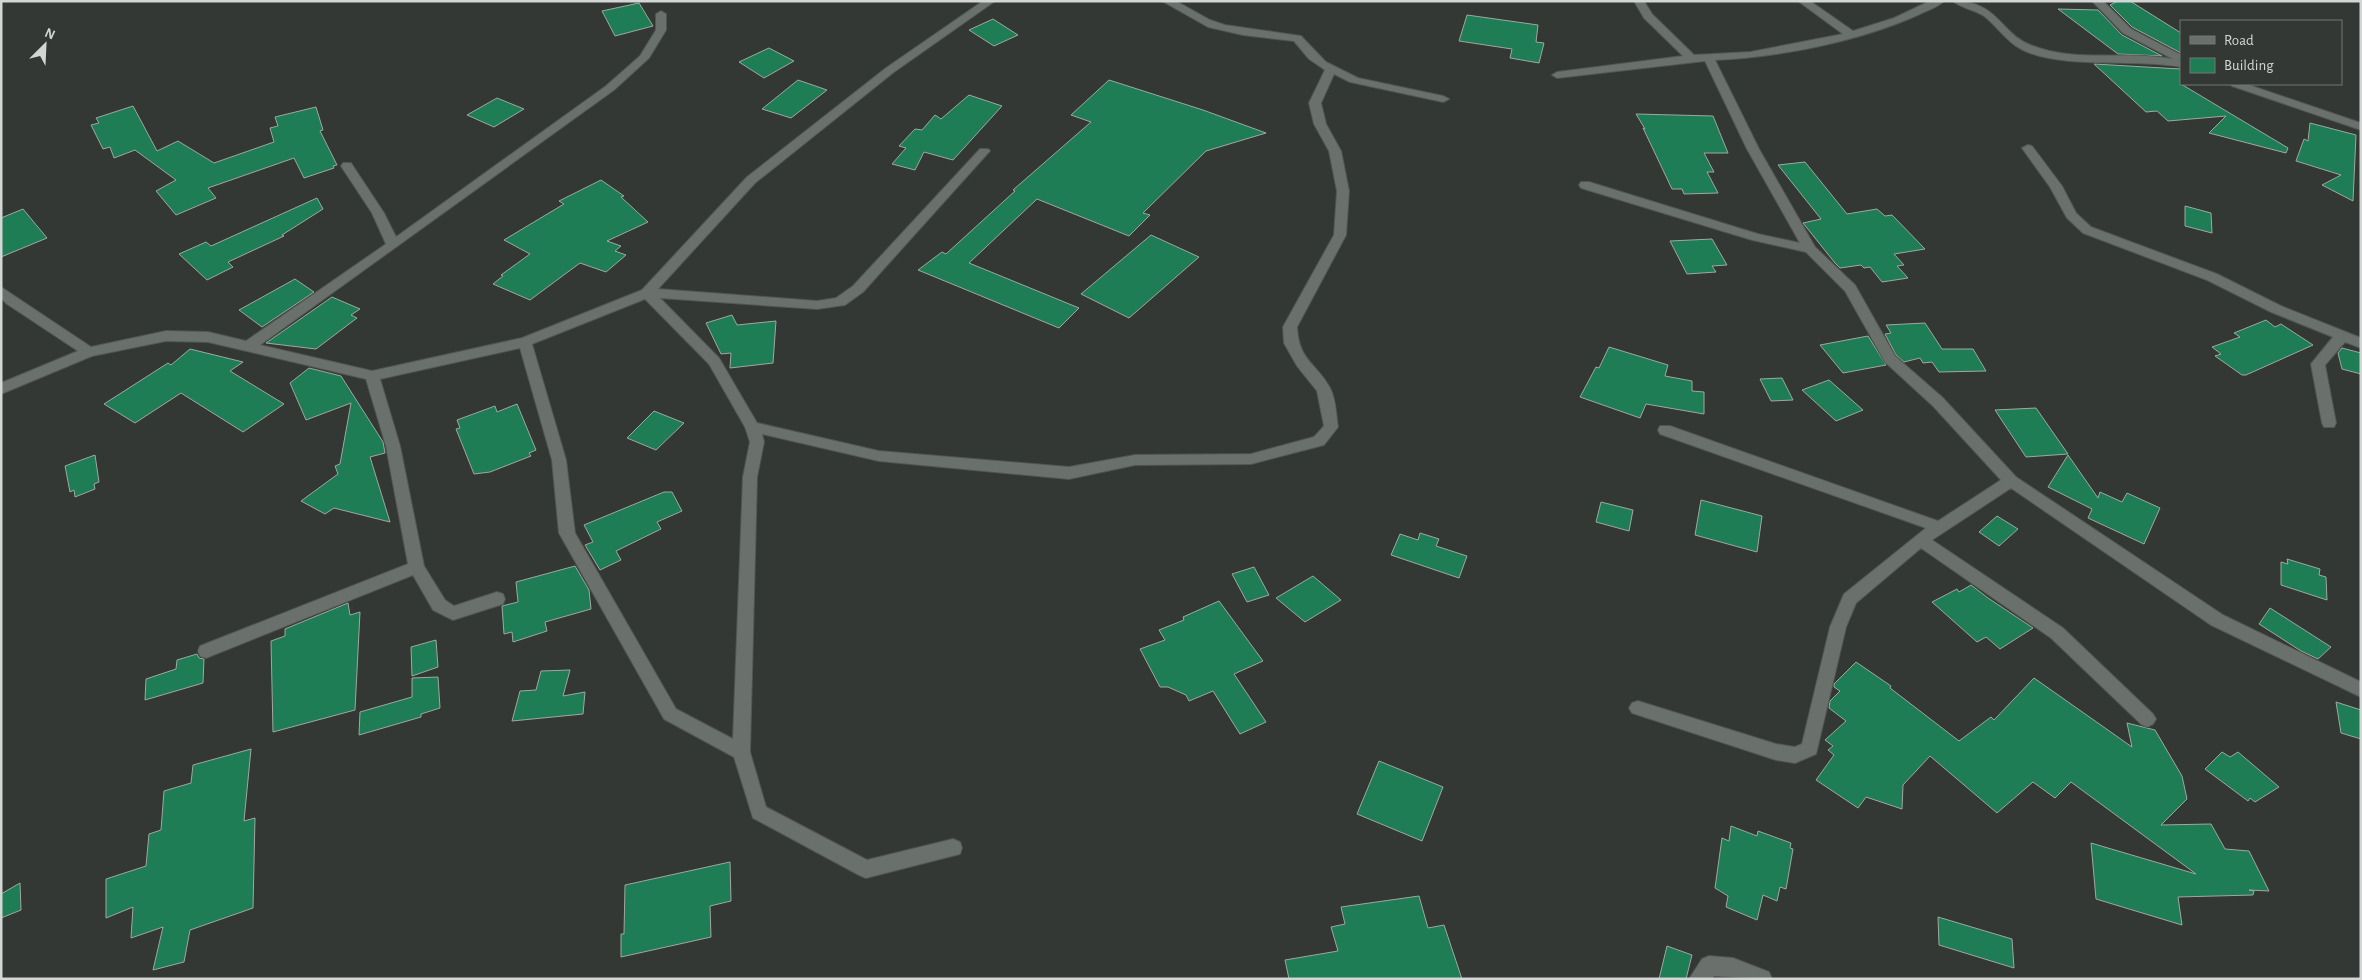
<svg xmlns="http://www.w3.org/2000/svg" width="2362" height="980" viewBox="0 0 2362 980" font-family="'Alegreya Sans',sans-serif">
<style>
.building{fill:#1e7d54;stroke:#a1a7a3}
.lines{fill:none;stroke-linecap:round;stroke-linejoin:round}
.street-casing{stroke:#525653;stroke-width:2}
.street{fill:#6a706c;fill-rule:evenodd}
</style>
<rect width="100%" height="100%" fill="#333835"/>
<path class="building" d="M 2118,1 L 2130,1 L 2181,33 L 2181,53 L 2132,27 L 2110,5 Z
M 639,3 L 653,26 L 615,36 L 602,11 Z
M 2058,9 L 2098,10 L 2122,35 L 2162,56 L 2118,54 Z
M 1467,15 L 1538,25 L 1536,42 L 1544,43 L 1539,63 L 1510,58 L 1512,49 L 1459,41 Z
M 993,19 L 1018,35 L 994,46 L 969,30 Z
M 769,48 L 794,61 L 764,78 L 739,62 Z
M 2094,64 L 2181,69 L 2181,84 L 2288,148 L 2286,153 L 2209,133 L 2226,116 L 2168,121 L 2157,111 L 2146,112 Z
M 798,80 L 827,90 L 791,118 L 762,109 Z
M 1109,80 L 1203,110 L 1266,133 L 1206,151 L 1143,213 L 1150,215 L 1129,236 L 1037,199 L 969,263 L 1079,308 L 1059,328 L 918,270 L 942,252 L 946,254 L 1015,191 L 1013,190 L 1091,122 L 1071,115 Z
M 969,95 L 1002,106 L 953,160 L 924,152 L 915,170 L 892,164 L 906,148 L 899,146 L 915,129 L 922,130 L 935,115 L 941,119 Z
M 497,98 L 524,109 L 494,127 L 467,115 Z
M 133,106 L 157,151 L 178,141 L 214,163 L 274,142 L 270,128 L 278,126 L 275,117 L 316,107 L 323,130 L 320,131 L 337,165 L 333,166 L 334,168 L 304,178 L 294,158 L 208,188 L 216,198 L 176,215 L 156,191 L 176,180 L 135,150 L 114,158 L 110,147 L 103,149 L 91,125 L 99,123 L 96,118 Z
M 1636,114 L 1713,116 L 1728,153 L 1704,153 L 1714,172 L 1707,172 L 1718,193 L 1684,194 L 1682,189 L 1672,189 L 1643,128 L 1645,129 Z
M 2310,123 L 2356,135 L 2353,201 L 2322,185 L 2341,175 L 2296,161 L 2304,139 L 2308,141 Z
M 1805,162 L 1847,214 L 1877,209 L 1885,216 L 1892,215 L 1925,249 L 1894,254 L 1904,265 L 1897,266 L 1908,278 L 1882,282 L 1870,267 L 1864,268 L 1861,265 L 1840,268 L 1835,263 L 1803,223 L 1821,219 L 1778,165 Z
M 601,180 L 624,196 L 621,197 L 648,222 L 607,241 L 621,246 L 615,251 L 626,255 L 606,272 L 580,263 L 530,300 L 493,284 L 503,276 L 501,275 L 530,254 L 504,240 L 564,204 L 559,201 Z
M 317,198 L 323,209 L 282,235 L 284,236 L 228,262 L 233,267 L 207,280 L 179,254 L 206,242 L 211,246 Z
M 2185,206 L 2211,213 L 2212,233 L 2185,226 Z
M 23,209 L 47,238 L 1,257 L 1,218 Z
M 1151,235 L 1199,257 L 1129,318 L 1081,294 Z
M 1712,239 L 1727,265 L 1712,266 L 1716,272 L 1687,274 L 1670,241 Z
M 295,279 L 314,292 L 262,327 L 239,310 Z
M 332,297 L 360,309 L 351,315 L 357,318 L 316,349 L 266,343 Z
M 732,315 L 737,325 L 776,321 L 773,363 L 730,368 L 731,353 L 721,354 L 706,323 Z
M 2266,320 L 2275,327 L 2281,324 L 2313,345 L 2246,375 L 2242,375 L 2215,356 L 2221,354 L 2212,347 L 2240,337 L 2234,333 Z
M 1925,323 L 1942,349 L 1973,349 L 1986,371 L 1939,372 L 1932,362 L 1923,363 L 1920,358 L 1904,362 L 1896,355 L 1885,334 L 1891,333 L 1886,325 Z
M 1868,336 L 1886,365 L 1843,373 L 1820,345 Z
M 1609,347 L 1668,365 L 1665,376 L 1692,381 L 1692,391 L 1704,392 L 1704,414 L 1646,404 L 1640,418 L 1580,397 L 1596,367 L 1599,368 Z
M 2342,348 L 2361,353 L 2361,374 L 2342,369 L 2338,353 Z
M 190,349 L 243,362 L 230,371 L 284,404 L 243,432 L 181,393 L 135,423 L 104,404 L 168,363 L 171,365 Z
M 309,368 L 341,376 L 383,442 L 385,453 L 370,457 L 390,522 L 334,508 L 325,514 L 301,501 L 338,474 L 335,466 L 340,464 L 351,403 L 306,420 L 290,383 Z
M 1782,378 L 1793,400 L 1771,401 L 1760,379 Z
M 1829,380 L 1863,410 L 1836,421 L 1802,390 Z
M 517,404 L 536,450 L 529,453 L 531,456 L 490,472 L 474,474 L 456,429 L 460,428 L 457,420 L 495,406 L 497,412 Z
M 2036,408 L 2068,454 L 2026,457 L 1995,410 Z
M 654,411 L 684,423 L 656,450 L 627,438 Z
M 95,455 L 99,482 L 94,484 L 95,489 L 75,497 L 74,490 L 70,492 L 65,466 Z
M 2068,455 L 2098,498 L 2100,492 L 2122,502 L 2127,493 L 2160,508 L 2144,544 L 2088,518 L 2092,509 L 2048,487 Z
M 664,492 L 672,492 L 682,511 L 657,522 L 661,529 L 616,551 L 621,560 L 600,570 L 585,545 L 593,542 L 584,525 Z
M 1701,500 L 1762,516 L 1757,552 L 1695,535 Z
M 1601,502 L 1633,510 L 1629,531 L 1596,522 Z
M 1997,516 L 2018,529 L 1999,546 L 1979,532 Z
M 1420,533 L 1439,539 L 1436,546 L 1467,556 L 1459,578 L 1391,555 L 1400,534 L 1418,540 Z
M 2287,559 L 2320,569 L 2319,575 L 2326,577 L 2327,600 L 2281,585 L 2281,562 L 2288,564 Z
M 575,566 L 589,590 L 591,609 L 545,622 L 547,631 L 513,642 L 512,632 L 504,634 L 502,606 L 518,602 L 516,582 Z
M 1254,567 L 1269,595 L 1247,602 L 1232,574 Z
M 1313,576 L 1341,600 L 1305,622 L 1276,598 Z
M 1971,585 L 1988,598 L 2033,628 L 2000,649 L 1986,637 L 1977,642 L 1932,602 L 1957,589 L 1959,592 Z
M 1219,601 L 1263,661 L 1234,674 L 1266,722 L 1240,734 L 1213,691 L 1189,701 L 1186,695 L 1168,687 L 1160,687 L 1140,649 L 1165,640 L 1159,630 L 1184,620 L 1183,617 Z
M 348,603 L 350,615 L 360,612 L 355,710 L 273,732 L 271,641 L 285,636 L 285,629 Z
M 2270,608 L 2331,647 L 2318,659 L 2301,651 L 2259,624 Z
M 436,640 L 438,667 L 412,676 L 411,647 Z
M 197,654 L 199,658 L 204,659 L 203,683 L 145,700 L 146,679 L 176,669 L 177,660 Z
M 1856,662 L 1891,686 L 1890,688 L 1959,741 L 1991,717 L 1994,720 L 2034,678 L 2132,747 L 2127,723 L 2155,730 L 2182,776 L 2187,799 L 2161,825 L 2211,824 L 2225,849 L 2249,851 L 2269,891 L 2249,890 L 2254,891 L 2253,895 L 2178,897 L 2182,925 L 2096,899 L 2091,843 L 2196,874 L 2071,782 L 2055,798 L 2033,782 L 1997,813 L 1930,756 L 1903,785 L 1902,809 L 1866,797 L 1858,808 L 1816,780 L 1834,755 L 1828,750 L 1833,746 L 1825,740 L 1846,721 L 1829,708 L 1830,701 L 1840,691 L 1834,687 L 1834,684 Z
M 570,670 L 563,696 L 585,692 L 583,714 L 512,721 L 520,691 L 536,690 L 541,671 Z
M 438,677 L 440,708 L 421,714 L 421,717 L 359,735 L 360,712 L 412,697 L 412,678 Z
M 2336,702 L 2361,710 L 2361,739 L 2341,733 Z
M 251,749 L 244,821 L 255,818 L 253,908 L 190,930 L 184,962 L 153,970 L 163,927 L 131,938 L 133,907 L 106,918 L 106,879 L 146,866 L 149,834 L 161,830 L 164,791 L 191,783 L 193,765 Z
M 2222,752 L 2230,757 L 2238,752 L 2279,787 L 2255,802 L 2250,798 L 2248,801 L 2205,769 Z
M 1379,761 L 1443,787 L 1422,841 L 1357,814 Z
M 1731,826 L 1757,836 L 1758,831 L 1791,843 L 1790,848 L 1793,849 L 1786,889 L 1780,887 L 1777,901 L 1763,895 L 1757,920 L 1726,907 L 1728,896 L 1715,888 L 1722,838 L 1729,841 Z
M 730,862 L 731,901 L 710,906 L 711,937 L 621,957 L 621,934 L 624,934 L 625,885 Z
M 20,883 L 21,910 L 1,918 L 1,894 Z
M 1419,896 L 1428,928 L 1444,925 L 1462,979 L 1289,979 L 1285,960 L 1338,951 L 1331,927 L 1345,924 L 1341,907 Z
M 1938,917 L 2012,939 L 2014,968 L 1939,945 Z
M 1667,946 L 1692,955 L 1686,979 L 1659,979 Z"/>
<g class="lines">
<defs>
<path id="street" d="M 983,1 L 995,1 L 894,72 L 755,183 L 658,289 L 817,301 L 836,298 L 853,286 L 980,149 L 988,149 L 990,151 L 988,153 L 863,292 L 845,305 L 817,309 L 660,298 L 719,358 L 757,423 L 879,451 L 1069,467 L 1135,455 L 1251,454 L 1314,437 L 1324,426 L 1317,391 L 1297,366 L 1284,343 L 1283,327 L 1334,235 L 1337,191 L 1329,151 L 1314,124 L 1309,103 L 1325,70 L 1309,59 L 1294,41 L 1243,35 L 1208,27 L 1162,1 L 1176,1 L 1210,20 L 1225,25 L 1301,36 L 1326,62 L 1358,78 L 1443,96 L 1449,99 L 1443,102 L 1350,82 L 1334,74 L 1321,103 L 1326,124 L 1341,151 L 1349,191 L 1346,235 L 1297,327 C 1299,362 1316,362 1330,388 C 1336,399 1336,415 1338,427 L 1324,445 L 1251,464 L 1135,465 L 1069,479 L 879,461 L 762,434 L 764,442 L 757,477 L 750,752 L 766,807 L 867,860 L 953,839 L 960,842 L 962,848 L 960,854 L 866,878 L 859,875 L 753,818 L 734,757 L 664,719 L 559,533 L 552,460 L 520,348 L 380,379 L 400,446 L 424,566 L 445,600 L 454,606 L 497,592 L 503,594 L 505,599 L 503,604 L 453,620 L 433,610 L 413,575 L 206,658 L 200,656 L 198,651 L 200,646 L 408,564 L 386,446 L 366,379 L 208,342 L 166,341 L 92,356 L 1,394 L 1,383 L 78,351 L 7,304 L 1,298 L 1,287 L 91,347 L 166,331 L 208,332 L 246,341 L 386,244 L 372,213 L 341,166 L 343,163 L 351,163 L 384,213 L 396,237 L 606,86 L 640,56 L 656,30 L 656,14 L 661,11 L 666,14 L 666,30 L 649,58 L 614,90 L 260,345 L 372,371 L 522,338 L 642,290 L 747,177 L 886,68 ZM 645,299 L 709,364 L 745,427 L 750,442 L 743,477 L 733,739 L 676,709 L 575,533 L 566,460 L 532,344 Z
M 1634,1 L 1644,1 L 1652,14 L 1694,55 L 1750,52 L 1843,34 L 1798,1 L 1810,1 L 1853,31 L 1894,18 L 1930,1 L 1944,1 C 1938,7 1928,10 1920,14 C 1861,41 1781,57 1715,60 L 1759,149 L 1815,247 L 1855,285 L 1895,356 L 1943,398 L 2016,477 L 2223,615 L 2361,682 L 2361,697 L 2211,625 L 2011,488 L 1932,540 L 2063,628 L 2153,714 L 2156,719 L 2153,724 L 2147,727 L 2141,724 L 2051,638 L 1921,548 L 1856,603 L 1846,627 L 1816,754 L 1795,763 L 1776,760 L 1632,713 L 1629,708 L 1632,703 L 1638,701 L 1776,744 L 1795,747 L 1802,744 L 1830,627 L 1844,594 L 1926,528 L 1660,434 L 1658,430 L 1660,426 L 1670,426 L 1938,521 L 2001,480 L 1933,406 L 1885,362 L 1845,291 L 1806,252 L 1752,240 L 1581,188 L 1579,185 L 1581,182 L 1589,182 L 1758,234 L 1800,243 L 1747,149 L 1705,61 L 1557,78 L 1552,75 L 1557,72 L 1683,56 L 1644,18 Z
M 1953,1 C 2000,1 1999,34 2033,46 C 2077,63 2128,50 2173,59 L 2123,33 L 2092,1 L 2103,1 L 2131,29 L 2181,55 L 2181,59 L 2178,60 L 2181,61 L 2181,67 C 2134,58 2061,70 2021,49 C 2006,41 1997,26 1984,16 C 1975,10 1961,8 1953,1 Z
M 2231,84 L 2246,84 L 2361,123 L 2361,130 L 2232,86 Z
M 2028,145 L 2032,146 L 2062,186 L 2076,213 L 2091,227 L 2217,274 L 2281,306 L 2361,338 L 2361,348 L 2345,342 L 2325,365 L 2336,423 L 2334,427 L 2324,427 L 2322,423 L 2311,364 L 2333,337 L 2271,312 L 2207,280 L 2083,233 L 2067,218 L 2050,187 L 2022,148 Z
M 1709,956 L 1733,958 L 1769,972 L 1772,979 L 1714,976 L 1712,979 L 1689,979 L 1702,959 Z"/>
</defs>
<use href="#street" class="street-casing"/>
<use href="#street" class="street"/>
</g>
<rect width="2362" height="980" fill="none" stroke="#d3d6d4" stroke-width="5"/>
<rect x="2180" y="20" width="162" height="65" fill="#333835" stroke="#737775"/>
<rect x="2190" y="36" width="25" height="8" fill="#6a706c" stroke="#737775"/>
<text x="2224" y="45" font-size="15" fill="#d3d6d4">Road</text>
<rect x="2190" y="58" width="25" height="15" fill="#1e7d54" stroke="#737775"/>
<text x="2224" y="70" font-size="15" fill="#d3d6d4">Building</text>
<g transform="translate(45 45) rotate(24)" stroke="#333835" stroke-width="4" paint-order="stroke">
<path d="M0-4L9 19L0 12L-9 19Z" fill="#d3d6d4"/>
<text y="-8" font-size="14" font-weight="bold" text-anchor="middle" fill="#d3d6d4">N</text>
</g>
</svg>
